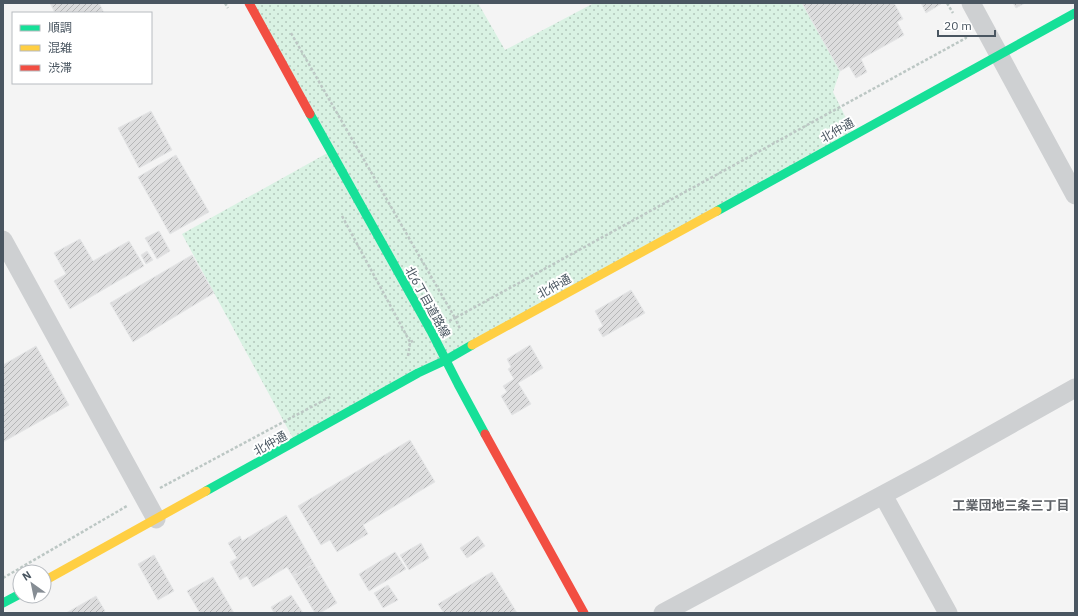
<svg xmlns="http://www.w3.org/2000/svg" width="1078" height="616" viewBox="0 0 1078 616" font-family="'IBM Plex Sans','Noto Sans JP',sans-serif">
<style>
.grass{fill:url(#grass-dots)}
.building{fill:url(#building-hatch);stroke:#e5e6e7}
.lines{fill:none;stroke-linecap:round;stroke-linejoin:round}
.path{stroke:#bcc7c4;stroke-width:2.5;stroke-dasharray:3 2;stroke-linecap:butt}
.street{stroke:#ced0d2;stroke-width:19}
.fast{stroke:#16e098;stroke-width:9}
.slow{stroke:#ffcf43;stroke-width:9}
.jam{stroke:#f24e42;stroke-width:9}
.labels{text-anchor:middle;dominant-baseline:central;stroke-width:4;stroke-linejoin:round;paint-order:stroke}
.street-label{font-size:12px;fill:#4a5661;stroke:#fff}
.neighbourhood-label{font-size:13px;font-weight:bold;fill:#5f6368;stroke:#fff}
</style>
<defs>
<pattern id="grass-dots" width="8" height="8" patternUnits="userSpaceOnUse"><rect width="8" height="8" fill="#d9f2e3"/><path d="M2 2h.1M6 6h.1" fill="none" stroke="#b2c7bb" stroke-width="1.8" stroke-linecap="round"/></pattern>
<pattern id="building-hatch" width="6" height="6" patternUnits="userSpaceOnUse"><rect width="6" height="6" fill="#ddddde"/><path d="M-1 1l2-2M0 6l6-6M5 7l2-2" fill="none" stroke="#b5b6b7"/></pattern>
</defs>
<rect width="100%" height="100%" fill="#f4f4f4"/>
<path class="grass" d="M 249,3 L 478,3 L 505,50 L 594,3 L 802,3 L 840,71 L 833,92 L 854,134 L 295,442 L 182,234 L 331,151 Z"/>
<path class="building" d="M 50,3 L 99,3 L 104,13 L 55,13 Z
M 802,3 L 894,3 L 903,19 L 897,22 L 904,35 L 861,59 L 867,72 L 856,78 L 849,66 L 840,71 Z
M 921,3 L 941,3 L 941,4 L 926,13 Z
M 1013,3 L 1025,3 L 1016,8 Z
M 151,111 L 172,150 L 139,168 L 118,128 Z
M 176,155 L 209,212 L 170,234 L 138,177 Z
M 159,231 L 170,251 L 157,259 L 145,238 Z
M 80,239 L 93,261 L 129,241 L 144,266 L 70,309 L 54,281 L 66,274 L 54,253 Z
M 147,251 L 153,260 L 146,264 L 141,255 Z
M 192,255 L 214,293 L 133,342 L 110,303 Z
M 631,290 L 645,313 L 603,337 L 598,329 L 603,326 L 595,311 Z
M 530,345 L 543,368 L 518,383 L 531,404 L 512,415 L 501,396 L 507,392 L 503,386 L 514,379 L 508,369 L 511,367 L 507,359 Z
M 36,346 L 69,405 L 3,442 L 3,365 Z
M 410,440 L 435,482 L 363,525 L 368,534 L 337,552 L 330,540 L 321,545 L 298,506 Z
M 286,515 L 314,564 L 293,576 L 287,567 L 253,587 L 247,576 L 240,580 L 230,562 L 237,558 L 228,543 L 240,536 L 242,541 Z
M 478,536 L 485,546 L 467,558 L 460,548 Z
M 421,543 L 429,558 L 409,570 L 400,555 Z
M 395,552 L 406,569 L 369,591 L 359,574 Z
M 154,555 L 174,591 L 158,600 L 138,564 Z
M 314,564 L 337,603 L 320,613 L 315,613 L 293,576 Z
M 492,572 L 517,613 L 444,613 L 438,604 Z
M 213,577 L 234,613 L 200,613 L 187,591 Z
M 388,585 L 398,600 L 383,608 L 374,593 Z
M 291,595 L 303,613 L 274,613 L 271,607 Z
M 96,596 L 105,611 L 102,613 L 66,613 Z"/>
<g class="lines">
<path class="path" d="M 225,3 L 228,8
M 947,3 L 953,13
M 291,33 L 455,318 L 966,38 L 965,35
M 342,216 L 410,342
M 449,321 L 455,318 L 460,329
M 408,356 L 410,342 L 413,341
M 160,488 L 330,397
M 3,578 L 127,506"/>
<path class="street" d="M 971,3 L 1075,195
M 3,240 L 156,519
M 883,495 L 948,613
M 663,613 L 931,469 L 1075,388"/>
<path class="fast" d="M 310,114 L 431,331 L 458,384 L 485,434
M 717,211 L 1075,13
M 206,491 L 418,373 L 446,360 L 472,345
M 3,603 L 20,594"/>
<path class="slow" d="M 472,345 L 717,211
M 44,581 L 206,491"/>
<path class="jam" d="M 249,3 L 310,114
M 485,434 L 584,613"/>
</g>
<g class="labels">
<g class="street-label">
<text transform="translate(837 130) rotate(-29)">北仲通</text>
<text transform="translate(554 286) rotate(-29)">北仲通</text>
<text transform="translate(428 302) rotate(61)">北6丁目道路線</text>
<text transform="translate(270 443) rotate(-29)">北仲通</text>
</g>
<g class="neighbourhood-label">
<text x="1011" y="505">工業団地三条三丁目</text>
</g>
</g>
<rect width="1078" height="616" fill="none" stroke="#4a5661" stroke-width="8"/>
<rect x="12" y="12" width="140" height="72" fill="#ffffff" stroke="#b7bbc0"/>
<rect x="20" y="25" width="20" height="6" fill="#16e098" stroke="#b7bbc0"/>
<text x="48" y="32" font-size="12" fill="#4a5661">順調</text>
<rect x="20" y="45" width="20" height="6" fill="#ffcf43" stroke="#b7bbc0"/>
<text x="48" y="52" font-size="12" fill="#4a5661">混雑</text>
<rect x="20" y="65" width="20" height="6" fill="#f24e42" stroke="#b7bbc0"/>
<text x="48" y="72" font-size="12" fill="#4a5661">渋滞</text>
<g transform="translate(32 584) rotate(327)"><circle r="19" fill="#ffffff" stroke="#b7bbc0"/>
<path d="M0-3L7 15L0 10L-7 15Z" fill="#868d94"/>
<text y="-6" font-size="11" font-weight="bold" text-anchor="middle" fill="#4a5661">N</text>
</g>
<path d="M938 30v6h57v-6" fill="none" stroke="#4a5661" stroke-width="2"/>
<text x="944" y="30" font-size="12" fill="#4a5661" stroke="#ffffff" stroke-width="3" paint-order="stroke">20 m</text>
</svg>
